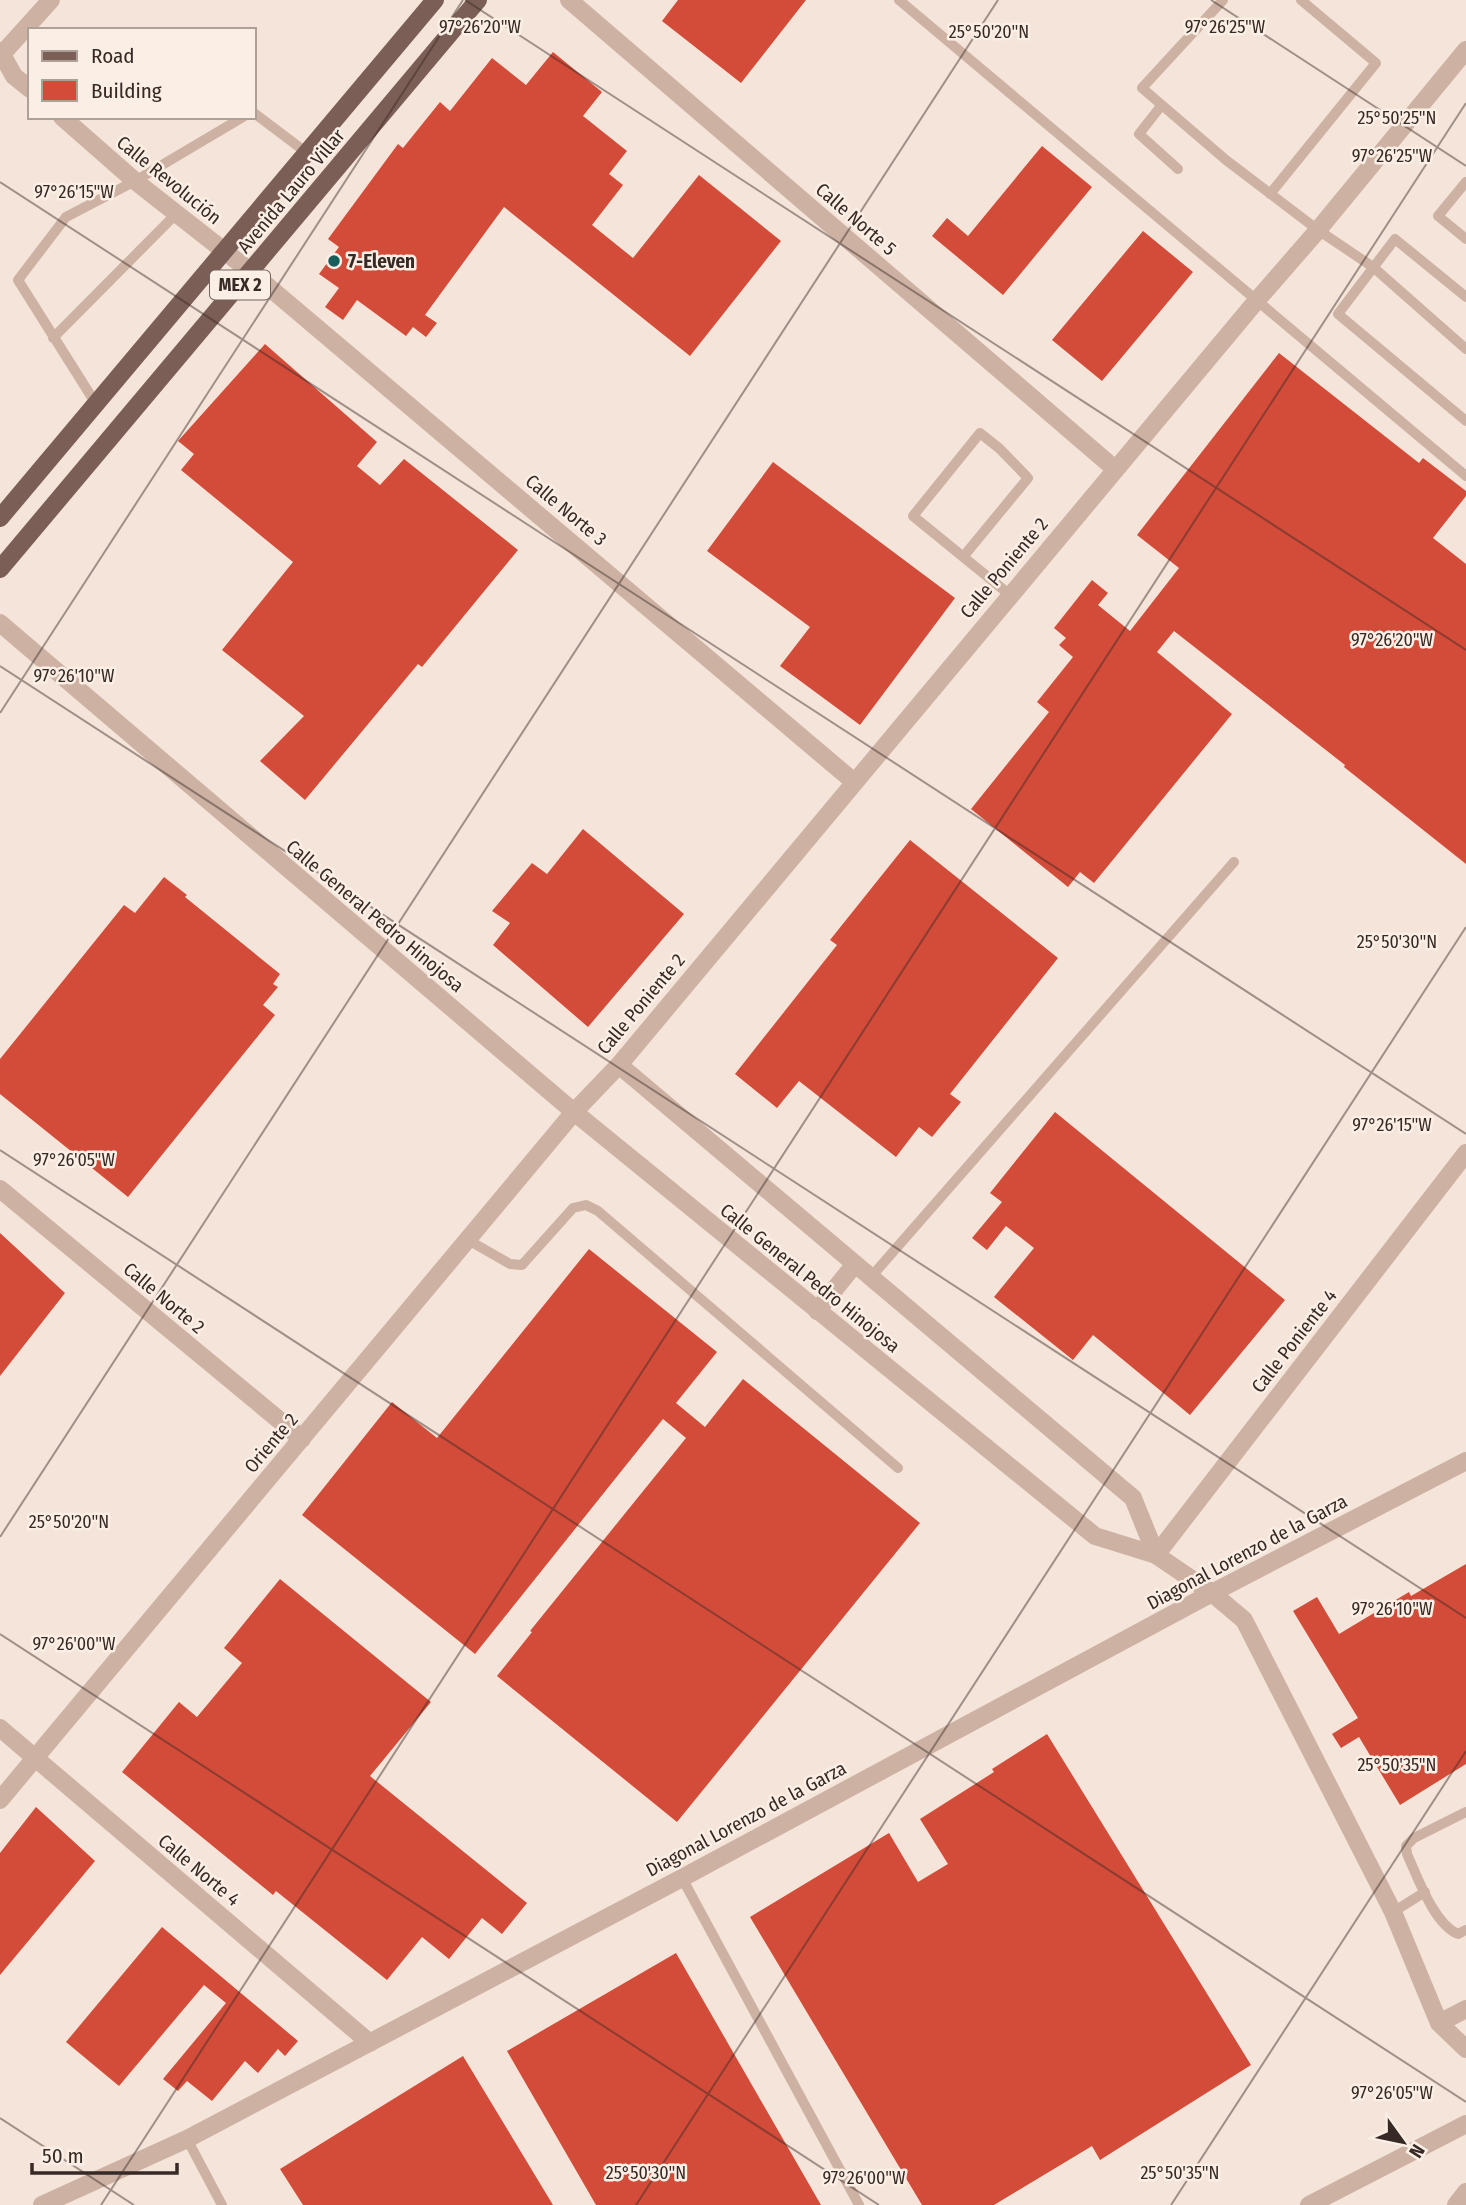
<svg xmlns="http://www.w3.org/2000/svg" width="1466" height="2205" viewBox="0 0 1466 2205" font-family="'Fira Sans Condensed',sans-serif">
<style>
.building{fill:#d24c39}
.lines{fill:none;stroke-linecap:round;stroke-linejoin:round}
.service{stroke:#cdb2a3;stroke-width:10}
.minor{stroke:#cdb2a3;stroke-width:18}
.tertiary{stroke:#cdb2a3;stroke-width:18}
.primary{stroke:#7b5e55;stroke-width:18}
.ticks{fill:none;stroke:#372926;stroke-width:2;stroke-opacity:0.45}
.poi-dot{fill:#185d59;stroke:#fbefe5;stroke-width:2.5}
.labels{text-anchor:middle;dominant-baseline:central;stroke-width:5;stroke-linejoin:round;paint-order:stroke}
.shield{fill:#fbefe5;stroke:#72645f;stroke-width:2}
.shield-label{font-size:18px;font-weight:bold;fill:#372926}
.street-label{font-size:19px;fill:#372926;stroke:#fbefe5}
.poi-label{font-size:19px;font-weight:bold;fill:#372926;stroke:#fbefe5;text-anchor:start}
.ticks-label{font-size:18px;text-anchor:middle;fill:#372926;stroke:#fbefe5;stroke-width:5;stroke-linejoin:round;paint-order:stroke}
</style>
<rect width="100%" height="100%" fill="#f4e4d9"/>
<path class="building" d="M 678,0 L 806,0 L 741,83 L 662,21 Z
M 553,52 L 602,92 L 583,116 L 627,151 L 609,174 L 623,185 L 592,225 L 633,258 L 699,175 L 781,241 L 690,356 L 504,207 L 425,315 L 437,323 L 426,337 L 413,327 L 406,336 L 357,300 L 343,320 L 325,307 L 339,288 L 319,274 L 339,247 L 328,239 L 398,144 L 403,148 L 440,102 L 450,111 L 492,58 L 526,85 Z
M 1042,146 L 1092,187 L 1003,295 L 932,236 L 947,218 L 968,236 Z
M 1143,231 L 1193,272 L 1102,381 L 1052,340 Z
M 265,344 L 377,442 L 357,466 L 380,485 L 404,459 L 518,550 L 422,667 L 418,664 L 305,800 L 260,761 L 304,716 L 222,650 L 293,562 L 181,470 L 194,454 L 178,441 Z
M 1279,353 L 1419,463 L 1423,458 L 1466,491 L 1466,496 L 1433,538 L 1466,564 L 1466,864 L 1344,767 L 1345,765 L 1174,631 L 1157,652 L 1232,714 L 1094,883 L 1080,872 L 1068,887 L 971,809 L 1049,712 L 1037,702 L 1073,657 L 1059,645 L 1066,638 L 1054,628 L 1092,580 L 1108,593 L 1098,605 L 1130,631 L 1179,568 L 1137,535 Z
M 773,462 L 955,598 L 860,725 L 780,666 L 810,627 L 707,551 Z
M 583,829 L 684,914 L 588,1027 L 493,945 L 510,923 L 492,911 L 532,863 L 547,874 Z
M 910,840 L 1058,958 L 950,1094 L 961,1102 L 932,1137 L 919,1127 L 896,1157 L 799,1081 L 777,1108 L 735,1074 L 837,945 L 830,940 Z
M 164,877 L 187,895 L 185,897 L 280,974 L 273,984 L 278,987 L 263,1005 L 275,1015 L 128,1197 L 0,1094 L 0,1059 L 124,905 L 135,913 Z
M 1055,1112 L 1285,1300 L 1190,1415 L 1093,1335 L 1073,1360 L 994,1297 L 1034,1248 L 1006,1226 L 987,1250 L 972,1238 L 1002,1202 L 990,1193 Z
M 0,1233 L 65,1293 L 0,1376 Z
M 589,1249 L 717,1352 L 676,1403 L 705,1427 L 743,1379 L 920,1523 L 677,1822 L 497,1676 L 532,1632 L 530,1631 L 686,1438 L 663,1419 L 475,1654 L 302,1515 L 392,1402 L 437,1438 Z
M 1466,1564 L 1466,1764 L 1400,1805 L 1359,1737 L 1341,1748 L 1332,1734 L 1358,1718 L 1293,1611 L 1317,1597 L 1339,1634 L 1409,1592 L 1411,1596 Z
M 280,1579 L 431,1702 L 370,1776 L 527,1903 L 502,1934 L 482,1918 L 449,1959 L 422,1937 L 387,1980 L 276,1891 L 273,1895 L 122,1772 L 179,1702 L 197,1717 L 242,1663 L 224,1648 Z
M 1047,1734 L 1251,2065 L 1100,2160 L 1092,2146 L 994,2205 L 922,2205 L 750,1917 L 889,1833 L 918,1882 L 948,1864 L 920,1819 L 994,1772 L 992,1769 Z
M 36,1807 L 95,1861 L 0,1975 L 0,1853 Z
M 162,1927 L 298,2041 L 285,2056 L 278,2049 L 258,2073 L 245,2061 L 212,2101 L 187,2081 L 178,2091 L 163,2079 L 226,2003 L 204,1985 L 119,2086 L 66,2042 Z
M 676,1953 L 821,2205 L 596,2205 L 507,2051 Z
M 463,2056 L 553,2205 L 303,2205 L 280,2169 Z"/>
<g class="lines">
<path class="service" d="M 899,0 L 1466,476
M 1223,0 L 1142,88 L 1226,160 L 1318,230 L 1373,267 L 1466,349
M 1161,106 L 1139,134 L 1178,169
M 254,113 L 307,153
M 1466,182 L 1438,216 L 1466,239
M 1270,194 L 1376,63 L 1301,0
M 1466,297 L 1395,239 L 1338,314 L 1466,421
M 53,338 L 176,214
M 96,404 L 18,280 L 66,217 L 135,181 L 243,117
M 963,557 L 1028,478 L 1000,449 L 980,433 L 913,516 L 1010,595
M 468,1240 L 510,1264 L 522,1265 L 573,1208 L 586,1205 L 598,1211 L 898,1468
M 871,1277 L 1234,862
M 1466,1812 L 1414,1838 L 1406,1846 L 1407,1854 C 1418,1878 1434,1924 1458,1934 L 1466,1930
M 682,1878 L 859,2205
M 1393,1912 L 1425,1892
M 187,2139 L 222,2205"/>
<path class="minor" d="M 569,0 L 1115,469
M 3,53 L 51,0
M 251,272 L 853,781
M 619,1065 L 1133,1498 L 1156,1555
M 0,1189 L 302,1439
M 817,1311 L 855,1264
M 1156,1555 L 1466,1153
M 0,1728 L 370,2043
M 0,1800 L 574,1112 L 619,1065 L 1258,299 L 1318,230 L 1466,50
M 42,2205 L 187,2139 L 682,1878 L 1212,1593 L 1466,1461
M 1309,2205 L 1466,2124
M 1456,2205 L 1466,2192"/>
<path class="tertiary" d="M 0,51 L 14,76 L 30,89
M 62,117 L 135,181 L 251,272
M 0,623 L 574,1112 L 1095,1536 L 1156,1555 L 1212,1593 L 1244,1620 L 1393,1912 L 1439,2023 L 1466,2049
M 1439,2023 L 1466,2009"/>
<path class="primary" d="M 0,518 L 435,0
M 0,569 L 478,0"/>
</g>
<path class="ticks" d="M 465,0 L 1466,650M 1211,0 L 1466,166M 0,182 L 1466,1134M 0,666 L 1466,1618M 0,713 L 463,0M 0,1150 L 1466,2102M 0,1537 L 998,0M 0,1634 L 879,2205M 0,2118 L 134,2205M 101,2205 L 1466,103M 636,2205 L 1466,927M 1171,2205 L 1466,1751"/>
<circle class="poi-dot" cx="334" cy="261" r="7"/>
<g class="labels">
<rect class="shield" x="210" y="270.5" width="60" height="29" rx="5"/>
<g class="shield-label">
<text x="240" y="285">MEX 2</text>
</g>
<g class="street-label">
<text transform="translate(169 180) rotate(39)">Calle Revolución</text>
<text transform="translate(291 191) rotate(-50)">Avenida Lauro Villar</text>
<text transform="translate(856 219) rotate(41)">Calle Norte 5</text>
<text transform="translate(566 510) rotate(40)">Calle Norte 3</text>
<text transform="translate(1004 568) rotate(-50)">Calle Poniente 2</text>
<text transform="translate(375 916) rotate(40)">Calle General Pedro Hinojosa</text>
<text transform="translate(641 1004) rotate(-50)">Calle Poniente 2</text>
<text transform="translate(810 1278) rotate(39)">Calle General Pedro Hinojosa</text>
<text transform="translate(164 1298) rotate(40)">Calle Norte 2</text>
<text transform="translate(1294 1341) rotate(-52)">Calle Poniente 4</text>
<text transform="translate(271 1443) rotate(-50)">Oriente 2</text>
<text transform="translate(1247 1552) rotate(-28)">Diagonal Lorenzo de la Garza</text>
<text transform="translate(746 1819) rotate(-28)">Diagonal Lorenzo de la Garza</text>
<text transform="translate(199 1870) rotate(40)">Calle Norte 4</text>
</g>
<g class="poi-label">
<text x="348" y="261">7-Eleven</text>
</g>
</g>
<g class="ticks-label">
<text x="1225" y="33">97°26'25"W</text>
<text x="480" y="33">97°26'20"W</text>
<text x="989" y="38">25°50'20"N</text>
<text x="1397" y="124">25°50'25"N</text>
<text x="1392" y="162">97°26'25"W</text>
<text x="74" y="198">97°26'15"W</text>
<text x="1392" y="646">97°26'20"W</text>
<text x="74" y="682">97°26'10"W</text>
<text x="1397" y="948">25°50'30"N</text>
<text x="1392" y="1131">97°26'15"W</text>
<text x="74" y="1166">97°26'05"W</text>
<text x="69" y="1528">25°50'20"N</text>
<text x="1392" y="1615">97°26'10"W</text>
<text x="74" y="1650">97°26'00"W</text>
<text x="1397" y="1771">25°50'35"N</text>
<text x="1392" y="2099">97°26'05"W</text>
<text x="646" y="2179">25°50'30"N</text>
<text x="1180" y="2179">25°50'35"N</text>
<text x="864" y="2184">97°26'00"W</text>
</g>
<rect x="28" y="28" width="228" height="91" fill="#fbefe5" stroke="#ada099" stroke-width="2"/>
<rect x="42" y="51" width="35" height="10" fill="#7b5e55" stroke="#ada099" stroke-width="2"/>
<text x="91" y="63" font-size="21" fill="#372926">Road</text>
<rect x="42" y="80" width="35" height="21" fill="#d24c39" stroke="#ada099" stroke-width="2"/>
<text x="91" y="98" font-size="21" fill="#372926">Building</text>
<g transform="translate(1403 2142) rotate(123)" stroke="#fbefe5" stroke-width="5" paint-order="stroke">
<path d="M0-5L12 26L0 18L-12 26Z" fill="#372926"/>
<text y="-10" font-size="19" font-weight="bold" text-anchor="middle" fill="#372926">N</text>
</g>
<path d="M32 2163v10h145v-10" fill="none" stroke="#372926" stroke-width="3.5"/>
<text x="42" y="2163" font-size="21" fill="#372926" stroke="#fbefe5" stroke-width="5" paint-order="stroke">50 m</text>
</svg>
